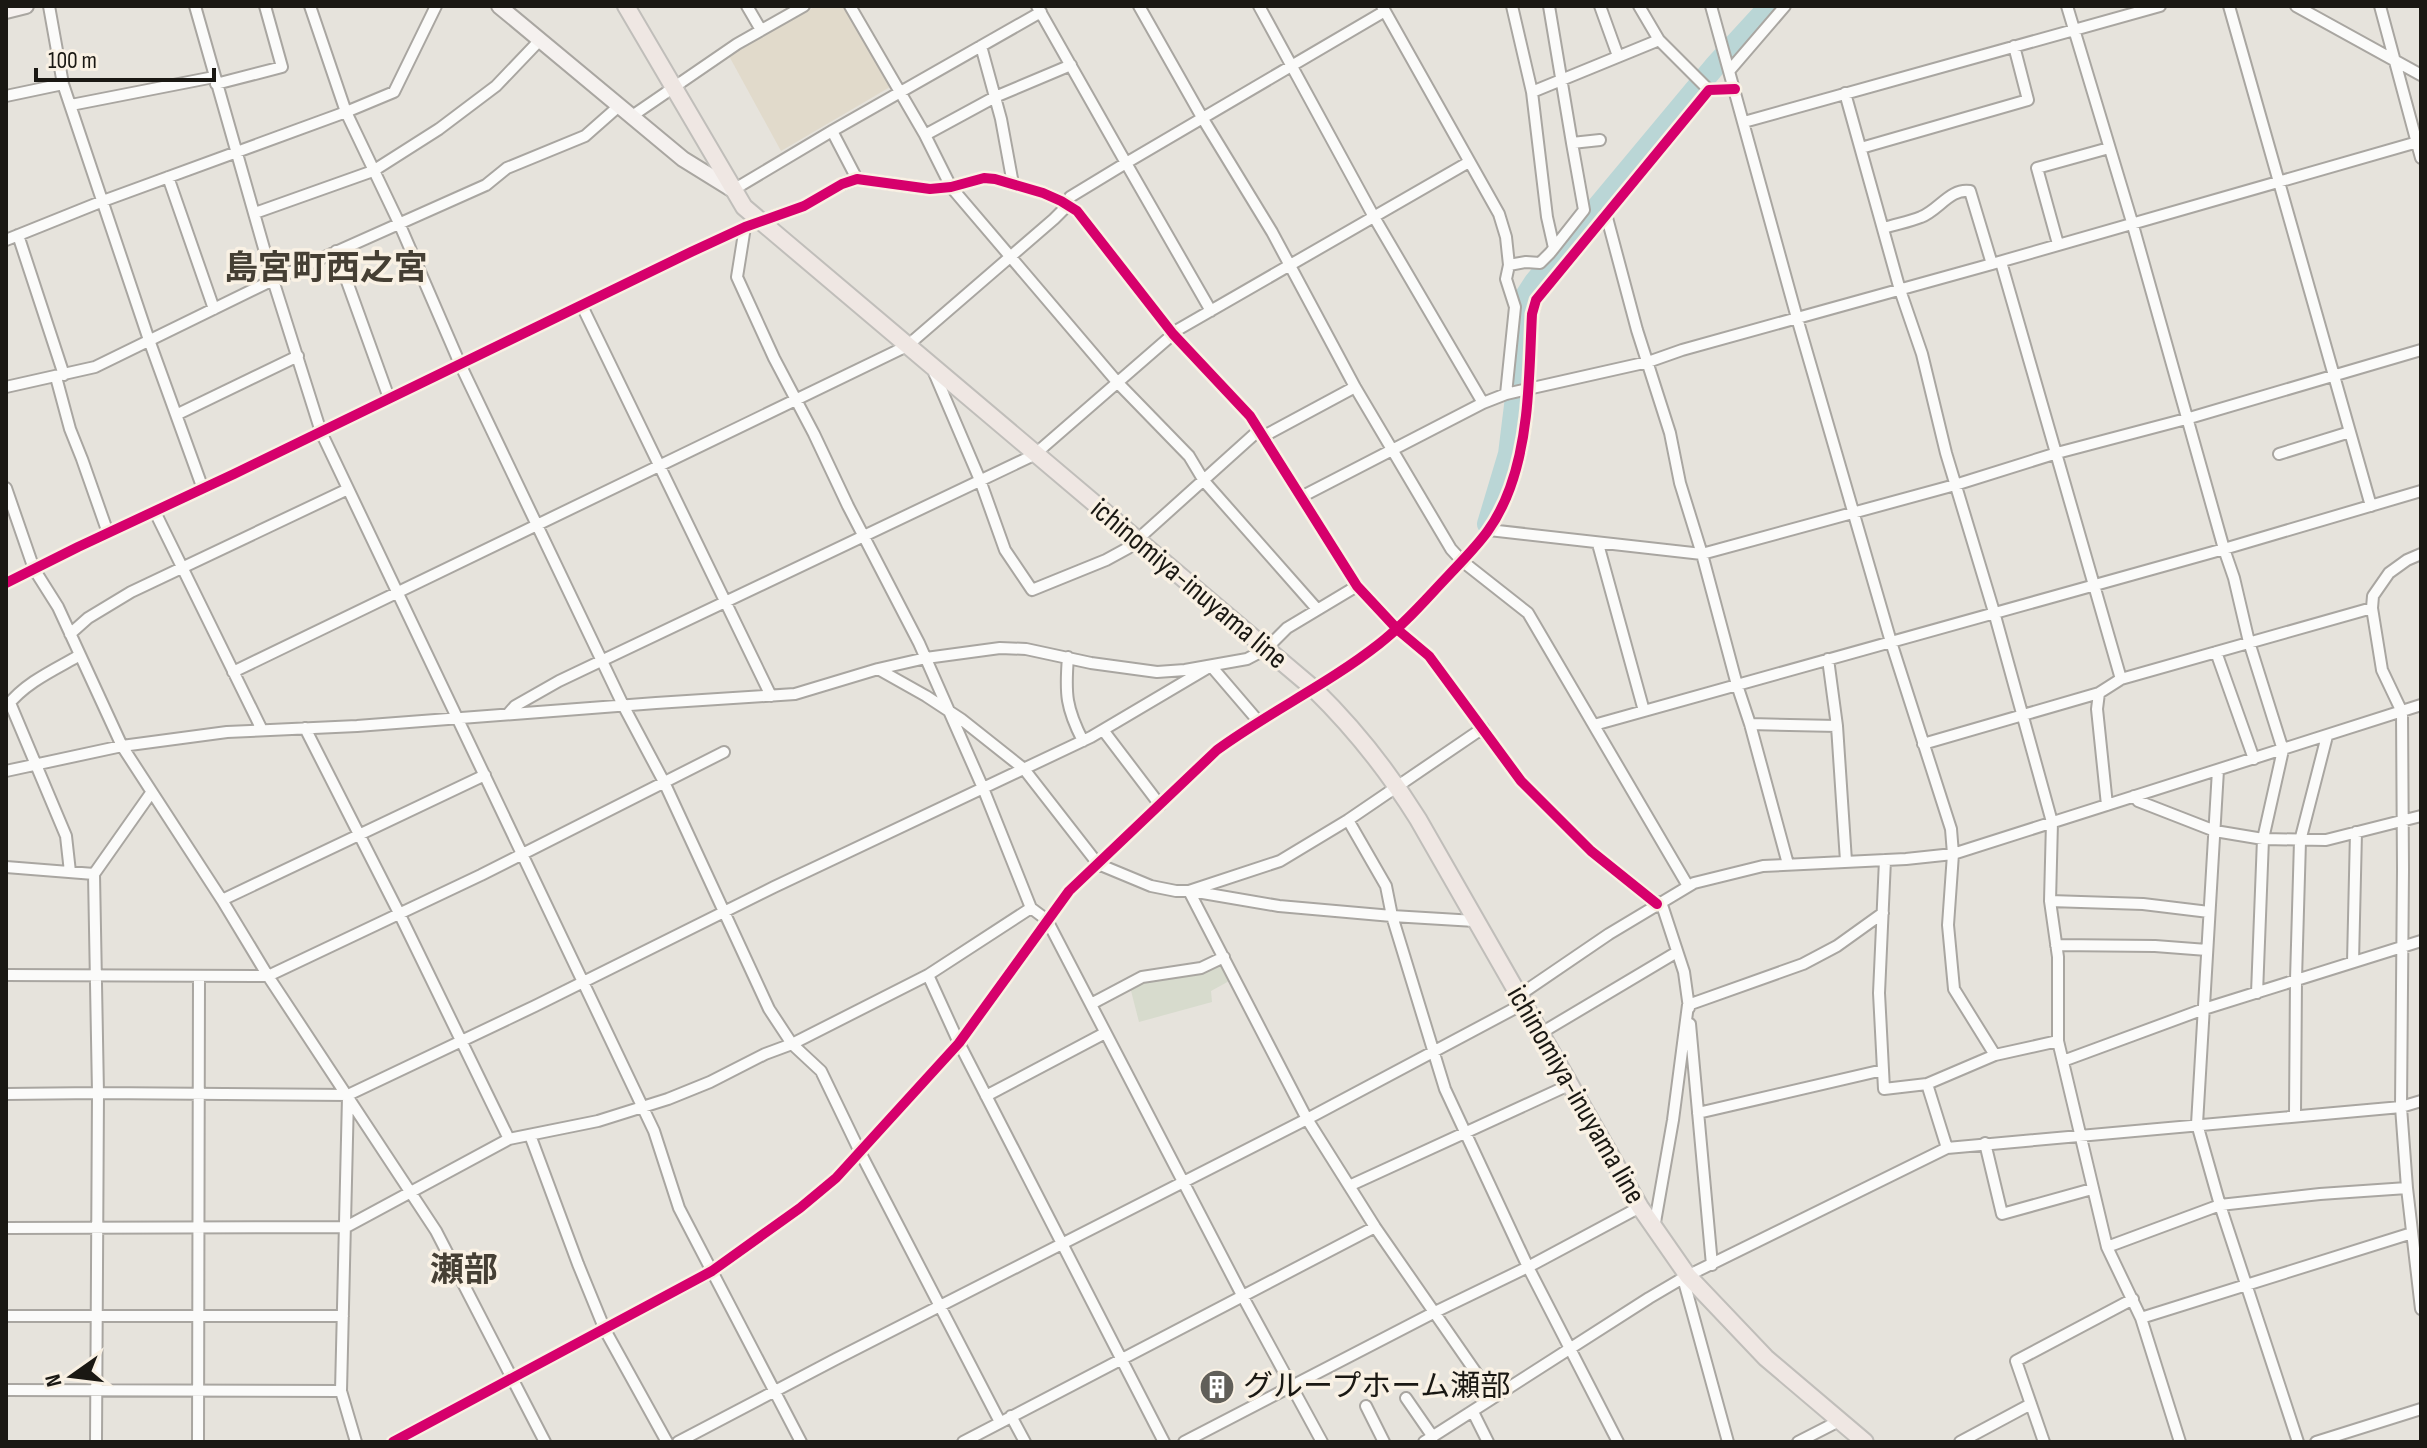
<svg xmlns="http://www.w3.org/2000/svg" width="2427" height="1448" viewBox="0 0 2427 1448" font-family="'Sofia Sans Condensed','Noto Sans JP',sans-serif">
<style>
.built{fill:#e1dacb}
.green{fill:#d7dbcd}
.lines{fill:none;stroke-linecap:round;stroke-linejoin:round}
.river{stroke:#bad6d6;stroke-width:22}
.street-casing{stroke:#a9a6a1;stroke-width:14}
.secondary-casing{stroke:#a9a6a1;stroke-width:18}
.primary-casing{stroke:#c0beba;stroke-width:20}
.street{stroke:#fbfbfa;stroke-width:10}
.secondary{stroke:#f5f1ef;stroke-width:14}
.primary{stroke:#efe7e3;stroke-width:16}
.cycleway-casing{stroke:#f9f1e4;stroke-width:15}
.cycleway{stroke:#d6006c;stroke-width:10}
.labels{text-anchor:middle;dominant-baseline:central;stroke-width:7;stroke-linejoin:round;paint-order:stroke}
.street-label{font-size:30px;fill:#1a1813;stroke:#f9f1e4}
.poi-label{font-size:30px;fill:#1a1813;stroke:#f9f1e4;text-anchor:start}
.quarter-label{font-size:34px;font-weight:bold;fill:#453f34;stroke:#f9f1e4}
</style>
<rect width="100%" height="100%" fill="#e6e3dc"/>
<path class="built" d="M 816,6 L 845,6 L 890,87 L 781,151 L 729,56 Z"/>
<path class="green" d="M 1222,963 L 1231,980 L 1211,991 L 1212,1002 L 1139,1022 L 1129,983 Z"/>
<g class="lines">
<path class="river" d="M 1488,524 L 1509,454 L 1518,381 L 1524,299 L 1535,282 L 1715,66 L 1770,6"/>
<defs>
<path id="street" d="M 49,6 L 63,84 L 149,340 L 203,489
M 195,6 L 273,280 L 321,432 L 654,1131 L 679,1208 L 801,1442
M 310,6 L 346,112 L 399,223 L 460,364 L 623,705 L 664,782 L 769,1009 L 792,1044 L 821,1071 L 860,1152 L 1000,1422
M 747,6 L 761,30
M 850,6 L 925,135 L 951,187 L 1118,383 L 1189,456 L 1204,481 L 1317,609
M 1037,6 L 1126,163 L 1385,11
M 1139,6 L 1203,119 L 1272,232 L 1355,387 L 1451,549 L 1462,561 L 1528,613 L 1688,886
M 1259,6 L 1374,217 L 1483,403
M 1382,6 L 1499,214 L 1506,237 L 1509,265 L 1526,262 L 1540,263 L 1550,253 L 1584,210 L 1572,143 L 1600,140
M 1512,6 L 1532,92 L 1547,217 L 1554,248
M 1549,6 L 1572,143
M 1600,6 L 1618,56
M 1639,6 L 1659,40 L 1709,90
M 1711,6 L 1797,318 L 1891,642 L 1951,829 L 1953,854 L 1948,925 L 1954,989 L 1995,1055
M 2067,6 L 2132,222 L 2224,549 L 2234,578 L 2249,642 L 2283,750 L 2263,839 L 2257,993
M 2229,6 L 2371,506
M 2296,6 L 2421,75
M 2380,6 L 2421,158
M 981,46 L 1001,119 L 1013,184
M 1730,70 L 1785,6
M 216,84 L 282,67 L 265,6
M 1532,92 L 1659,40
M 1845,93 L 1900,290 L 1922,354 L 1946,453 L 1994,612 L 2052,822 L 2050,901 L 2058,957 L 2058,1041 L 2107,1247 L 2141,1318 L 2180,1442
M 6,96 L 63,84
M 71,105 L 214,77
M 632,116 L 737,44 L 804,6
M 1744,122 L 2160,6
M 832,131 L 857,179
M 925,135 L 995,97 L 1071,65
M 1861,148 L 2028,100 L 2014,46
M 168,177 L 214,309
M 733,190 L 832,131 L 1041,12
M 255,213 L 373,171 L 439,129 L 496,86 L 539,41
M 1606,214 L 1637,330 L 1670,433 L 1680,483 L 1702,554 L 1737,685 L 1750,724 L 1788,864
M 745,227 L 737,277 L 774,358 L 814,434 L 848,506 L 919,643 L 983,788 L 1031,908
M 1884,228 C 1896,224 1909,222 1921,217 C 1939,210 1950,188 1970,191 L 1992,264
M 18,235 L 64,375
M 6,240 L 103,201 L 346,112 L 394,92 L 436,6
M 2058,244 L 2037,168 L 2109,148
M 336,251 L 389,398
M 2001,262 L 2121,679
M 582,306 L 771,696
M 933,370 L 980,480 L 1005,550 L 1032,590 L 1106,560 L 1128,548 L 1258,431
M 56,377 L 70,429 L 82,459 L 108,533
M 6,387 L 95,367 L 273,280 L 486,185 L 507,168 L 585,136 L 619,106
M 1506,394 L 1515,307 L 1506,279 L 1509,265
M 178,414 L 298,356
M 1264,436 L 1355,387
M 2279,454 L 2350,432
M 6,488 L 34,569 L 58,607 L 122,746 L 222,900
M 1301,497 L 1483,403 L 1506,394 L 1648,362 L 1682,350 L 1992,264 L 2421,141
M 155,512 L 262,730
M 1489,530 L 1702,554 L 1955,485 L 2057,453 L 2186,419 L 2421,350
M 1598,544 L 1644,711
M 2421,554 L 2407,560 L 2389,573 L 2373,596 L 2372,608 L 2382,670 L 2402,712 L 2403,869 L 2401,1107 L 2407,1188 L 2421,1309
M 6,583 L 78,547 L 234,474 L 691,252 L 745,227 L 804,206 L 842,184 L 857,179 L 930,189 L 951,187 L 984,178 L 995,179 L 1043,193 L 1061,201 L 1077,211 L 1173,334 L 1250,416 L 1357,586 L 1398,630 L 1429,656 L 1521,781 L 1591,851 L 1657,904
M 70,634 L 88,618 L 131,592 L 348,489
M 2216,652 L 2254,759
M 1068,657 C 1065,694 1066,708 1083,741
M 1828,659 L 1837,726
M 878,669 L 926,696 L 961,719 L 1024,769 L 1098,864 L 1151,886 L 1176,891 L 1189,891 L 1280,861 L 1348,820 L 1483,728
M 233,672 L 907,346 L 1054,219 L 1067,206 L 1070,197 L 1126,163 L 1211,311
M 10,703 L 66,836 L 70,872
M 7,706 C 26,682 54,670 80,655
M 508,714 L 515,706 L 559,681 L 1034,455 L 1179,329 L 1469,162
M 1750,724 L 1837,726 L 1846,861
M 1594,725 L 2224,549 L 2421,491
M 305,728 L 399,913 L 509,1139
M 1103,730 L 1160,805
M 1923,744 L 2099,693
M 2218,770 L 2197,1124 L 2220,1205 L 2298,1442
M 6,771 L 122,746 L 227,732 L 357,726 L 656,703 L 795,694 L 878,669 L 926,658 L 1000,648 L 1026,649 L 1091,663 L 1157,672 L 1185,670 L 1247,659 L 1266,649 L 1287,628 L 1357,586
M 485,775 L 222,900 L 268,976 L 436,1231 L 545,1442
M 2134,796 L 2138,801 L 2215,831 L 2263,839 L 2326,840 L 2421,816
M 2107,805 L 2097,709 L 2099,693 L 2121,679 L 2372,608
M 1885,860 L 1879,993 L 1884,1089 L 1927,1084 L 1995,1055 L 2058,1041
M 6,867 L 94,874
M 1189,891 L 1307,1119 L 1375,1227 L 1493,1397
M 1191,891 L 1279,906 L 1392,916 L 1386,886 L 1348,820
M 2050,901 L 2143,904 L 2209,912
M 1661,902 L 1684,972 L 1689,1008
M 1475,921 L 1392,916 L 1445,1089 L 1528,1267 L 1618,1442
M 2056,945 L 2155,946 L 2207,950
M 2353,962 L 2356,832
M 6,975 L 268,976 L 481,875 L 724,752
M 928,975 L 959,1043 L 1164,1442
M 1518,996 L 1609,934 L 1694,883 L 1763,866 L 1906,859 L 1953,854 L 2421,705
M 1091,1004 L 1142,977 L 1201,968 L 1224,957
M 1690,1024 L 1712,1265
M 1541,1033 L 1677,952
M 2063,1061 L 2204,1009 L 2421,941
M 1927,1084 L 1947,1148
M 6,1094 L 98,1093 L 348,1095 L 535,1006 L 774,887 L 1091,737 L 1211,666 L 1259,722
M 986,1096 L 1105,1033
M 348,1097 L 341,1391 L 356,1442
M 1698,1113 L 1883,1070
M 2295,1115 L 2296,979 L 2300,841 L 2327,736
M 530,1135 L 578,1264 L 605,1330 L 667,1442
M 1985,1143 L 2002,1214 L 2092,1189
M 1349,1186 L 1569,1085
M 6,1228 L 346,1227 L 509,1139 L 598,1121 L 668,1099 L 710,1082 L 765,1054 L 792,1044 L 928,975 L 1031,908 L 1047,920 L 1243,1297 L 1322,1442
M 1654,1228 L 1673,1120 L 1688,1005 L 1803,964 L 1837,946 L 1883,913
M 2107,1247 L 2220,1205 L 2320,1194 L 2407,1188
M 1683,1278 L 1728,1442
M 6,1316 L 343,1316
M 2141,1318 L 2412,1233
M 6,1390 L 341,1391
M 1406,1398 L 1433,1437
M 1366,1406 L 1384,1442
M 1473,1412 L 1488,1442
M 1011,1416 L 1025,1442
M 96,1442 L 98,1093 L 94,874 L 151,793
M 198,1442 L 199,976
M 393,1442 L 712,1271 L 800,1208 L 836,1178 L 959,1043 L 1069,891 L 1217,750 C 1269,712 1328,684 1379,644 C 1405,624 1426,599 1448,576 C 1477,545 1495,529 1510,488 C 1530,433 1529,372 1532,314 L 1536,300 L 1709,90 L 1735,89
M 678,1442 L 836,1359 L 1307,1119 L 1523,1004
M 963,1442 L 1375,1227
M 1184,1442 L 1435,1312 L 1528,1267 L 1640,1207
M 1424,1442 L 1649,1298 L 1683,1278 L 1947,1148 L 2401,1107 L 2421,1101
M 1798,1442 L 1839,1421
M 1960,1442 L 2031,1404
M 2044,1442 L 2016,1361 L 2133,1299
M 2316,1442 L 2421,1409"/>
<path id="secondary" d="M 499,6 L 683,159 L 733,190
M 6,11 L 26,6"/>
<path id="primary" d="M 626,6 L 744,207 L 1314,689 C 1355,729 1388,771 1418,819 L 1640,1207 L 1688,1276 L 1766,1358 L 1865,1442"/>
</defs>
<use href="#street" class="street-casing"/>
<use href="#secondary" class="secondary-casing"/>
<use href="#primary" class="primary-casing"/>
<use href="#street" class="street"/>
<use href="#secondary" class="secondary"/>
<use href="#primary" class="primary"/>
<defs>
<path id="cycleway" d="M 6,583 L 78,547 L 234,474 L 691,252 L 745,227 L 804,206 L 842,184 L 857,179 L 930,189 L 951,187 L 984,178 L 995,179 L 1043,193 L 1061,201 L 1077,211 L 1173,334 L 1250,416 L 1357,586 L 1398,630 L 1429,656 L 1521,781 L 1591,851 L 1657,904
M 393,1442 L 712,1271 L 800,1208 L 836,1178 L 959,1043 L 1069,891 L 1217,750 C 1269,712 1328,684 1379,644 C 1405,624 1426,599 1448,576 C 1477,545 1495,529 1510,488 C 1530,433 1529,372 1532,314 L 1536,300 L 1709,90 L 1735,89"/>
</defs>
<use href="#cycleway" class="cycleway-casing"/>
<use href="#cycleway" class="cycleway"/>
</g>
<defs>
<symbol id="building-disc" viewBox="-11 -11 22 22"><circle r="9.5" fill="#615f59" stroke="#f9f1e4"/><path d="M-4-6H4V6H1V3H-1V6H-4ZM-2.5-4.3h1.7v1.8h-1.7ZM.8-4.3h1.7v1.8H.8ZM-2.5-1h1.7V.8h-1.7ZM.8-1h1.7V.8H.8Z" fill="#fff"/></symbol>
</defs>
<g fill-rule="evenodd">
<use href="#building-disc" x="1197" y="1367" width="40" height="40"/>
</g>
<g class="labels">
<g class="street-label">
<text transform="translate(1189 584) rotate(40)">ichinomiya-inuyama line</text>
<text transform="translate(1576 1095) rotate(60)">ichinomiya-inuyama line</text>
</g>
<g class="poi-label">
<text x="1243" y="1387">グループホーム瀬部</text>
</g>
<g class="quarter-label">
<text x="326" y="268">島宮町西之宮</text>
<text x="464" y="1270">瀬部</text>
</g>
</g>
<rect width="2427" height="1448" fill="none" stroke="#1a1813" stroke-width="16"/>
<g transform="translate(72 1376) rotate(256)" stroke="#f9f1e4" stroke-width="6" paint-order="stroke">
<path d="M0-6L14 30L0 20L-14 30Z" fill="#1a1813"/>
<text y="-12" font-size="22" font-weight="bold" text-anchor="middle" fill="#1a1813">N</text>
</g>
<path d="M36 68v12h178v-12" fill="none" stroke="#1a1813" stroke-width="4"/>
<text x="48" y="68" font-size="24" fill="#1a1813" stroke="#f9f1e4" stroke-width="6" paint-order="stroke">100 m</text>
</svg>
